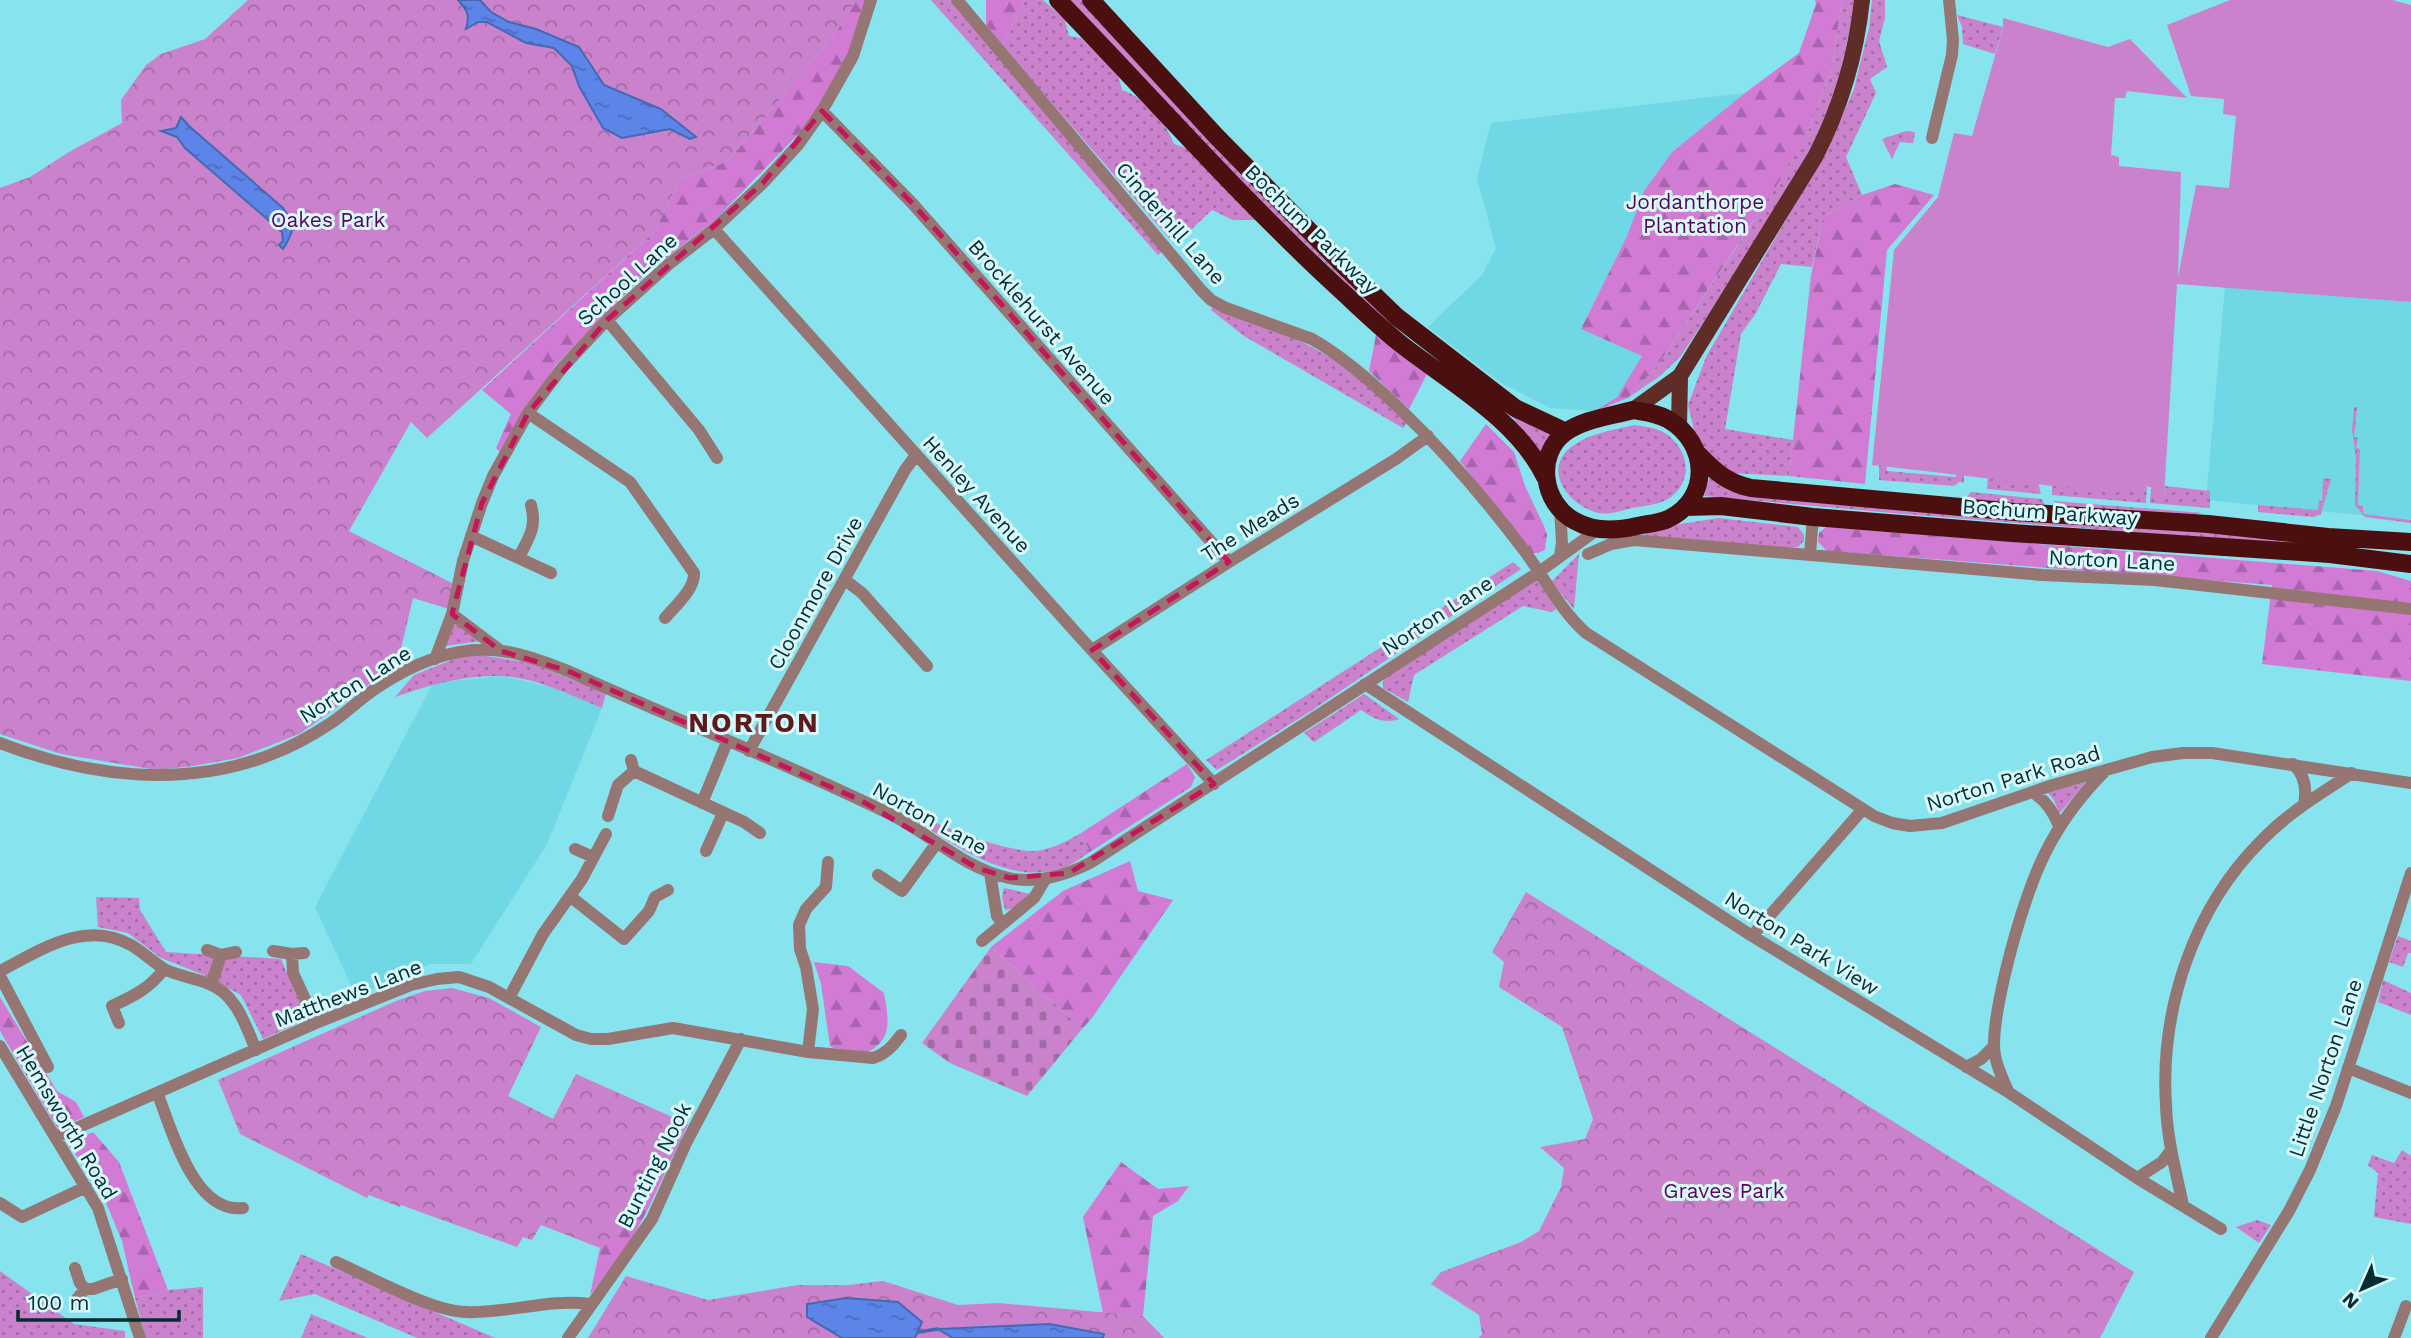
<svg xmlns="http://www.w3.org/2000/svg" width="2411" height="1338" viewBox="0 0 2411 1338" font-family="'Work Sans',sans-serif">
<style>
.built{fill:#6fd8e4}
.grass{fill:url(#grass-dots)}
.forest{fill:url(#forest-firs)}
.cemetery{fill:url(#cemetery-stones)}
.park{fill:url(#park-crowns)}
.garden{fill:#cb82cc}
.water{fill:url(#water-ripples);stroke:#426ab2;stroke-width:2}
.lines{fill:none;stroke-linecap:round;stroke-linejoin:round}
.stream{stroke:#426ab2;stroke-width:3.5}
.minor{stroke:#967673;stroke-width:12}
.major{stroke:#5f2c28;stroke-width:16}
.highway{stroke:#4a0f0e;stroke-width:18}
.marked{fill:none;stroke:#c2185b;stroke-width:5;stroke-dasharray:14 9;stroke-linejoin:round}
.labels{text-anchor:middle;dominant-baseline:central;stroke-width:6;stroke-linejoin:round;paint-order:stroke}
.park-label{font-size:21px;fill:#59035d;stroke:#d8fafe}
.street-label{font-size:21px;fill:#032d32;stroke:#d8fafe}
.district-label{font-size:28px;font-weight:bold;letter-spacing:2px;fill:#5e1a18;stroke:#d8fafe}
</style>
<defs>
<pattern id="grass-dots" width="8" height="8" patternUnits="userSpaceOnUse" patternTransform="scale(1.75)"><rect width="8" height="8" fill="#cb82cc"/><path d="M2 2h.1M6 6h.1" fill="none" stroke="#a36ba6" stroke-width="1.8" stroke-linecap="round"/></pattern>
<pattern id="forest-firs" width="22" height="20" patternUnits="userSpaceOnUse" patternTransform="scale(1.75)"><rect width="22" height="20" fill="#d27bd5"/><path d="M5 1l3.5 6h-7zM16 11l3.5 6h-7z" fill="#a865ad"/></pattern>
<pattern id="cemetery-stones" width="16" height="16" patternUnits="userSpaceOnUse" patternTransform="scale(1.75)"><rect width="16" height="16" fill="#cb82cc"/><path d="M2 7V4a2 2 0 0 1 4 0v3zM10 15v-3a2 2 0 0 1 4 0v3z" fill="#a36ba6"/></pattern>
<pattern id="park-crowns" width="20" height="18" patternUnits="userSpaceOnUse" patternTransform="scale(1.75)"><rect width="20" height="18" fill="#cb82cc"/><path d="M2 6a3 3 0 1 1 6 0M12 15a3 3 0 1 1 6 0" fill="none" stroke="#a36ba6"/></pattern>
<pattern id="water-ripples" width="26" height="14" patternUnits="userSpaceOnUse" patternTransform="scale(1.75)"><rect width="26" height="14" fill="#5d84e9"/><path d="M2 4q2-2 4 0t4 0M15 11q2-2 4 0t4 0" fill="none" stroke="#4b6cbd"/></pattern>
</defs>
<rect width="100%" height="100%" fill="#87e3ee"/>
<path class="built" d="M 1745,93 L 1672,152 L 1644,191 L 1627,236 L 1581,329 L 1643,356 L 1617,397 L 1595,411 L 1550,408 L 1500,382 L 1428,327 L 1482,275 L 1496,248 L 1477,179 L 1491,123 Z
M 2225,287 L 2411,302 L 2411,520 L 2206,500 Z
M 502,676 L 555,688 L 602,708 L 547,844 L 471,964 L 430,964 L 356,996 L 315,907 L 433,683 Z"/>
<path class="grass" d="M 931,0 L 950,0 L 1163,251 L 1158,255 Z
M 1025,0 L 1043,0 L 1065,20 L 1069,36 L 1081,38 L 1118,74 L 1122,90 C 1144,97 1166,122 1174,144 L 1191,150 L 1259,220 L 1233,220 L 1212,210 L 1182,238 L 1169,238 L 1002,46 Z
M 1066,0 L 1082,0 L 1256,187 L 1392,318 L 1393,327 L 1282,222 Z
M 1842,0 L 1855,0 L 1852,20 L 1833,103 L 1802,166 L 1705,320 L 1680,357 L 1660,376 L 1628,398 L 1658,365 L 1751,225 L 1809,129 L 1832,66 Z
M 1872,0 L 1885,0 L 1885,18 L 1879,41 L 1887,67 L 1870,79 L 1876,93 L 1846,157 L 1862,195 L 1823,217 L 1812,267 L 1781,264 L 1756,313 L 1741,334 L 1725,429 L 1793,440 L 1789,476 L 1730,473 L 1711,460 L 1696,438 L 1688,405 L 1706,357 L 1829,146 L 1854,89 L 1869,28 Z
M 1957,15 L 2003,27 L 1995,54 L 1963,44 L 1962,27 Z
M 1906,131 L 1915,132 L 1913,143 L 1900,142 L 1892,159 L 1882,139 Z
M 1213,306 C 1257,323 1302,338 1342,365 C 1366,380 1386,403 1408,422 L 1403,428 L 1244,336 L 1211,310 Z
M 2354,407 L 2357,407 L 2354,437 L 2358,438 L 2356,448 L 2360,449 L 2358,505 L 2363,506 L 2363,514 L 2411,520 L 2411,523 L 2365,517 L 2355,505 L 2356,457 L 2352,430 Z
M 1506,409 L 1555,437 L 1543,457 Z
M 1634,425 C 1644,426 1656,428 1665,433 C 1690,450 1694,482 1668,499 C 1658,505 1643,506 1632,508 C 1620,511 1607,516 1595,512 C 1566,503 1541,467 1574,445 C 1590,433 1615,430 1634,425 Z
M 1879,462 L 1886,463 L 1887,471 L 1956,477 L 1958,469 L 1964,473 L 1964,483 L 1959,482 L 1954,486 L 1879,480 Z
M 1710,476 L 2325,540 L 2324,547 L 1892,513 L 1704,496 Z
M 1988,477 L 2038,482 L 2041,494 L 1987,489 Z
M 2323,478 L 2331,479 L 2321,514 L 2313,517 L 2258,512 L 2258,505 L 2318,510 L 2319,501 L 2322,501 Z
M 2052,483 L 2144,492 L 2145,485 L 2147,486 L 2146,503 L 2052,495 Z
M 2165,486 L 2210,491 L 2210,508 L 2150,503 L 2151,488 L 2164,496 Z
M 1971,492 L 2042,499 L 2045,505 L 1965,499 Z
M 2054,501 L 2203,513 L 2181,517 L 2063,509 Z
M 1719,518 L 1798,527 L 1804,535 L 1804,541 L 1798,547 L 1782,548 L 1645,535 L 1647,529 Z
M 1579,554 L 1574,609 L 1551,582 Z
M 1513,562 L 1521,569 L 1311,711 L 1217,770 L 1206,760 Z
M 1537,580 L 1556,609 L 1552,612 L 1523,606 L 1414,675 L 1408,702 L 1383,688 L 1383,682 L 1387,675 Z
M 453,620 L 481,641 L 445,646 Z
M 481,655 L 530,663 L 606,693 L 602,708 C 573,696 532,676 500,676 C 464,675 429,685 395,697 L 414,675 L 459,657 Z
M 1364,694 L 1399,719 C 1384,724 1374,719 1361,710 L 1314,742 L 1304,733 Z
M 2086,782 L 2059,814 L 2054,800 L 2047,792 Z
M 918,815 C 949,829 996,848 1029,851 C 1047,852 1066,842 1081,833 L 1090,852 C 1082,857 1074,863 1066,867 C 1013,887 962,849 919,823 Z
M 1004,888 L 1031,894 L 1015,908 L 1005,910 L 1002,897 Z
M 96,897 L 139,898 L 140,910 L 166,952 L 281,959 L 307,1019 L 263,1039 L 241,995 L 204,975 L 161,958 L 128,933 L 98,927 Z
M 2398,936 L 2411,941 L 2411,953 L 2408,953 L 2403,967 L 2389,962 Z
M 2383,980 L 2411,993 L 2411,1015 L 2378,1002 Z
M 2402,1150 L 2411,1156 L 2411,1224 L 2374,1217 L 2378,1173 L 2368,1165 L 2372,1155 L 2394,1163 Z
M 2257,1220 L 2271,1225 L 2259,1243 L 2236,1227 Z
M 301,1254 L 495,1338 L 417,1338 L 315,1294 L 279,1301 Z
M 0,1271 L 74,1324 L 125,1331 L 125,1338 L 0,1338 Z
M 203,1287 L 203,1338 L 146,1338 L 135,1298 L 168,1290 Z
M 311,1314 L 368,1338 L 301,1338 Z"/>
<path class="forest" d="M 856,0 L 868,0 L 849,56 L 809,123 L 714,221 L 644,275 L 556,365 L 502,454 L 496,448 L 511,414 L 482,390 L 654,232 L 680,179 L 728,161 L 836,32 Z
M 986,0 L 1025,0 L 1002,46 L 986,25 Z
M 1815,0 L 1842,0 L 1832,66 L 1809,129 L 1777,185 L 1658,365 L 1628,398 L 1595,411 L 1617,397 L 1642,356 L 1581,329 L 1627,236 L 1644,191 L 1672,152 L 1745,93 L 1799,53 L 1816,4 Z
M 1895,184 L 1934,195 L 1887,250 L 1865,484 L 1789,476 L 1811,275 L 1823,217 L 1862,195 Z
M 1376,335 L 1427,374 L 1409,409 L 1369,371 Z
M 1486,424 L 1514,452 L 1525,486 L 1544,526 L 1547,535 L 1545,550 L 1538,553 L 1530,553 L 1460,461 Z
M 1826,527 L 2377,571 L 2411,581 L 2411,681 L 2262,664 L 2272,585 L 1827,551 L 1818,542 L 1819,533 Z
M 1187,764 L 1195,777 L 1191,787 L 1090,852 L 1081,833 Z
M 1130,861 L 1138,891 L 1173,900 L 1092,1018 L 1082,1029 L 991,947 L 1063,891 Z
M 814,962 L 848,966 L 884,993 C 888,1017 894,1039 868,1052 L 833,1048 L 830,1046 L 821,984 Z
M 0,997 L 57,1091 L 76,1102 L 84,1117 L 58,1129 L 0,1031 Z
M 688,1124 L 649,1207 L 628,1246 L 590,1295 L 600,1248 L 629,1220 Z
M 93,1132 L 119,1162 L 168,1290 L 135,1298 L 122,1241 L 99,1186 L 67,1143 Z
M 1121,1162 L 1158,1189 L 1189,1186 L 1178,1201 L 1153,1216 L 1143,1316 L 1103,1313 L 1083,1217 Z"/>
<path class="cemetery" d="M 991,947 L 1082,1029 L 1027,1096 L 950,1063 L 922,1043 Z"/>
<path class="park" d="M 248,0 L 856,0 L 836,32 L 728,161 L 680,179 L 654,232 L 427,438 L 411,422 L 349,531 L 456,585 L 449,609 L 413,598 L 397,665 L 299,734 L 238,758 L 193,766 L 156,770 L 61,754 L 0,734 L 0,188 L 30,177 L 69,152 L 122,123 L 121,100 L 146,65 L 161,54 L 205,39 Z
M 1526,892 L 2134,1272 L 2100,1338 L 1479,1338 L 1482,1334 L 1479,1315 L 1431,1284 L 1441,1272 L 1521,1242 L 1539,1231 L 1561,1187 L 1564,1168 L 1540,1147 L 1585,1139 L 1593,1119 L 1562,1027 L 1499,987 L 1504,962 L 1492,952 Z
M 452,988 L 489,998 L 541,1027 L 508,1096 L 553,1119 L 576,1074 L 688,1124 L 629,1220 L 600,1248 L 541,1225 L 532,1240 L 523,1237 L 517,1247 L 401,1205 L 400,1207 L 369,1195 L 367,1198 L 240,1134 L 218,1080 L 396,1001 L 425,991 Z
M 626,1276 L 708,1300 L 798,1285 L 848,1285 L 883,1281 L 958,1305 L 998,1303 L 1143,1316 L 1164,1338 L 588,1338 Z"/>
<path class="garden" d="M 2230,0 L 2392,0 L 2411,5 L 2411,302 L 2177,284 L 2164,496 L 2152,495 L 2152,488 L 2145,485 L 2144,492 L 2062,487 L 1872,465 L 1894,250 L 1938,197 L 1954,133 L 1972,136 L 2003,28 L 2003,18 L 2108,47 L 2130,39 L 2187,98 L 2127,91 L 2125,98 L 2115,98 L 2111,155 L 2119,157 L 2119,166 L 2181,172 L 2178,277 L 2196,185 L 2229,188 L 2236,116 L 2223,114 L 2224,99 L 2191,96 L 2167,25 Z"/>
<path class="water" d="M 458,0 L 480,0 L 491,12 L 509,22 L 536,29 L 579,47 L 604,85 L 661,109 L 696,137 L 690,139 L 670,129 L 622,138 L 603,128 L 579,86 L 572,66 L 554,48 L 526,43 L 487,22 L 478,22 L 466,29 C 470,15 468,11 458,0 Z
M 181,117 L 189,126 L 283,208 C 296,225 294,232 283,249 L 279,245 L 283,241 L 282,232 L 185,148 L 177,137 L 161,131 L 176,128 Z
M 846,1298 L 898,1302 L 922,1322 L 915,1338 L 842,1338 L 807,1317 L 807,1304 Z
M 1049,1324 L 1104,1334 L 1103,1338 L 953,1338 L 938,1329 Z"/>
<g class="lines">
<path class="stream" d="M 918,1332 L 938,1329"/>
<path class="minor" d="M 957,0 L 1201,290 L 1211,300 L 1226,308 L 1312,339 C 1344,357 1373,383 1399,408 C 1446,453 1487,501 1526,553 C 1546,580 1560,610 1586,633 L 1874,816 L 1892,823 L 1910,826 L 1942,823 L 2053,785 L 2152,757 L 2183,753 L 2212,753 L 2411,783
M 822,111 L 912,203 L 1229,562
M 1932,138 L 1952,55 L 1953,40 L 1949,0
M 714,229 L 1079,636 L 1214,784
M 607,320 L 699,430 L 717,458
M 528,413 L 630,482 L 694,573 C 695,589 675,606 665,618
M 1560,509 L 1562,543 L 1560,556
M 471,536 L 551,573
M 1588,554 L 1611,544 L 1634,540 L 2042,575 L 2155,580 L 2411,609
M 1810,554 L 1813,517
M 519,557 C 529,537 537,528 531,505
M 845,580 L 862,593 L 927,666
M 452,614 L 501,651
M 1092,650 L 1229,562 L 1396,459 L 1428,436
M 435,659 L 452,614 L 463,561 L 482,503 L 493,476 L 528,413 L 562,368 L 607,320 L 669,264 L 714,229 L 763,183 L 798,145 L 822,111 L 853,56 L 871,0
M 1365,684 L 1752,936 L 2008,1092 L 2137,1178 L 2221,1229
M 0,743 C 86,776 182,789 270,755 C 291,747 313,735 331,723 C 347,712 361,698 378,687 C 414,663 458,645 502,651 C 525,654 547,663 568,671 C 675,719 783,762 888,813 C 930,833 962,868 1009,878 C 1036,884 1066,875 1090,863 L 1539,572 L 1597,530
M 749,751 L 905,470 L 916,455
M 631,760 L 634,771 L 744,822 L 760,833
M 2293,764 C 2305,775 2307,789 2304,804
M 2032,792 C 2046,800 2053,812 2059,826
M 702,803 L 727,742
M 608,816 L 618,785 L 634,771
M 575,849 L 593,857
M 706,851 L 723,813
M 990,873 L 997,916 L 1002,923
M 878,875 L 902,891 L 936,844
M 571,897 L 624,939 L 649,911 L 655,897 L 668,890
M 1752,936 L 1863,809
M 982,941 L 1034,898 L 1046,878
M 207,950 L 221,955 L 236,952
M 273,951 L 292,954 L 304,953
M 292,954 L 293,973 L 316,1023
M 0,971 C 41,950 85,919 131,945 C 143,952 154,963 166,970 C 180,976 193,978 207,983 C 236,993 245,1024 256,1050
M 0,976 L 48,1067
M 211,985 L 221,955
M 509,998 L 543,934 L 582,879 L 606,834
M 119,1023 L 112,1006 C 134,996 150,988 164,969
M 0,1046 L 98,1208 L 140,1338
M 808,1052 L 813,1009 L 806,967 L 800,949 L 799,925 L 806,909 L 826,887 L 828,862
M 1966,1067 L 1981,1059 L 1994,1046
M 2348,1068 L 2411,1093
M 2008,1091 C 2002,1077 1994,1061 1994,1045 C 1994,1018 2004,977 2011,950 C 2031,877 2049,828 2104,772
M 158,1095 C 172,1130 194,1214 243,1208
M 56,1137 L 316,1023 L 411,985 L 437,979 L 459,977 L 489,987 L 576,1035 L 591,1039 L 608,1039 L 673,1028 L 808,1052 L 873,1058 C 887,1054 893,1045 901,1035
M 2137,1178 L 2162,1162 L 2171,1150
M 0,1203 L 22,1217 L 86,1187
M 2183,1205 C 2176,1172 2167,1139 2166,1105 C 2160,1010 2193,908 2262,840 C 2288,813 2320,794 2352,773
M 336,1262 C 368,1276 433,1312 466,1312 C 508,1314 548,1298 590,1304
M 75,1268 L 80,1283 L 85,1289 L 93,1289 L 122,1279
M 76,1300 L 85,1289
M 568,1338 L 652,1219 L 686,1143 L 741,1039
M 2211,1338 L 2289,1211 L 2310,1170 L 2336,1106 L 2411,873
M 2394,1338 L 2406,1306"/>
<path class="major" d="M 1633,410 L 1680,376 L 1815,157 C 1841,107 1856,56 1862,0
M 1679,427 L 1680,376"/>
<path class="highway" d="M 1058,0 C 1150,95 1238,195 1335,285 C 1357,305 1379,327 1402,345 C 1451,383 1518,420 1545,477
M 1091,0 L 1217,137 L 1342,264 L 1397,317 L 1515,408 L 1566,432
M 1633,410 C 1644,412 1658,413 1669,420 C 1708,443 1712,498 1668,519 C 1659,523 1647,524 1637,526 C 1616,531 1594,532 1575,521 C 1542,504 1535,454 1566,432 C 1584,419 1612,416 1633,410 Z
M 1699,455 C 1715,472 1728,483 1751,488 L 2016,512 L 2208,524 L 2328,537 L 2411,542
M 1685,507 L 1721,506 L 1813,517 L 2012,533 L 2330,554 L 2411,564"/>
</g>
<path class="marked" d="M 822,111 L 912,203 L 1229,562 L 1092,650 L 1214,784 L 1069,873 L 1010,878 L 977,868 L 860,800 L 568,671 L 501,651 L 452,614 L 482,503 L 528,413 L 607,320 L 763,183 Z"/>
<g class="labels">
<g class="park-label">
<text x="1695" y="201">Jordanthorpe<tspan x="1695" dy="24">Plantation</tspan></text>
<text x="328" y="219">Oakes Park</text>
<text x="1724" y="1190">Graves Park</text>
</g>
<g class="street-label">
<text transform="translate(1171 223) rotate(49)">Cinderhill Lane</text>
<text transform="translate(1312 229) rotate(44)">Bochum Parkway</text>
<text transform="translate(627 279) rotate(-42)">School Lane</text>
<text transform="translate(1042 322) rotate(49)">Brocklehurst Avenue</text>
<text transform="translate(977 494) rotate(48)">Henley Avenue</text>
<text transform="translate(2050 512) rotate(4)">Bochum Parkway</text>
<text transform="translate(1250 527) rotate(-32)">The Meads</text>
<text transform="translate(2112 560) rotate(3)">Norton Lane</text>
<text transform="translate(815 593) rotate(-61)">Cloonmore Drive</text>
<text transform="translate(1437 615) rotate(-33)">Norton Lane</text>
<text transform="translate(355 684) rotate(-32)">Norton Lane</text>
<text transform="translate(2013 778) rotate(-17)">Norton Park Road</text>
<text transform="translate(930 818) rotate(29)">Norton Lane</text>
<text transform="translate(1802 943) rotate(32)">Norton Park View</text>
<text transform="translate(348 993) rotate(-21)">Matthews Lane</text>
<text transform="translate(2325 1068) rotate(-71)">Little Norton Lane</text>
<text transform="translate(67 1122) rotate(59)">Hemsworth Road</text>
<text transform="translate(654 1165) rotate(-63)">Bunting Nook</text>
</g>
<g class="district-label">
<text x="754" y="722">NORTON</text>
</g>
</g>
<g transform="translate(2362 1289) rotate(225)" stroke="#d8fafe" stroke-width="5" paint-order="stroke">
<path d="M0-5L12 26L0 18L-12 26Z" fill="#032d32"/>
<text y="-10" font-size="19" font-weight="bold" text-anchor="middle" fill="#032d32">N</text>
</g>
<path d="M18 1310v10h161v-10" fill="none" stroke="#032d32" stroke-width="3.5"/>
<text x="28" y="1310" font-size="21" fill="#032d32" stroke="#d8fafe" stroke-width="5" paint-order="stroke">100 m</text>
</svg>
